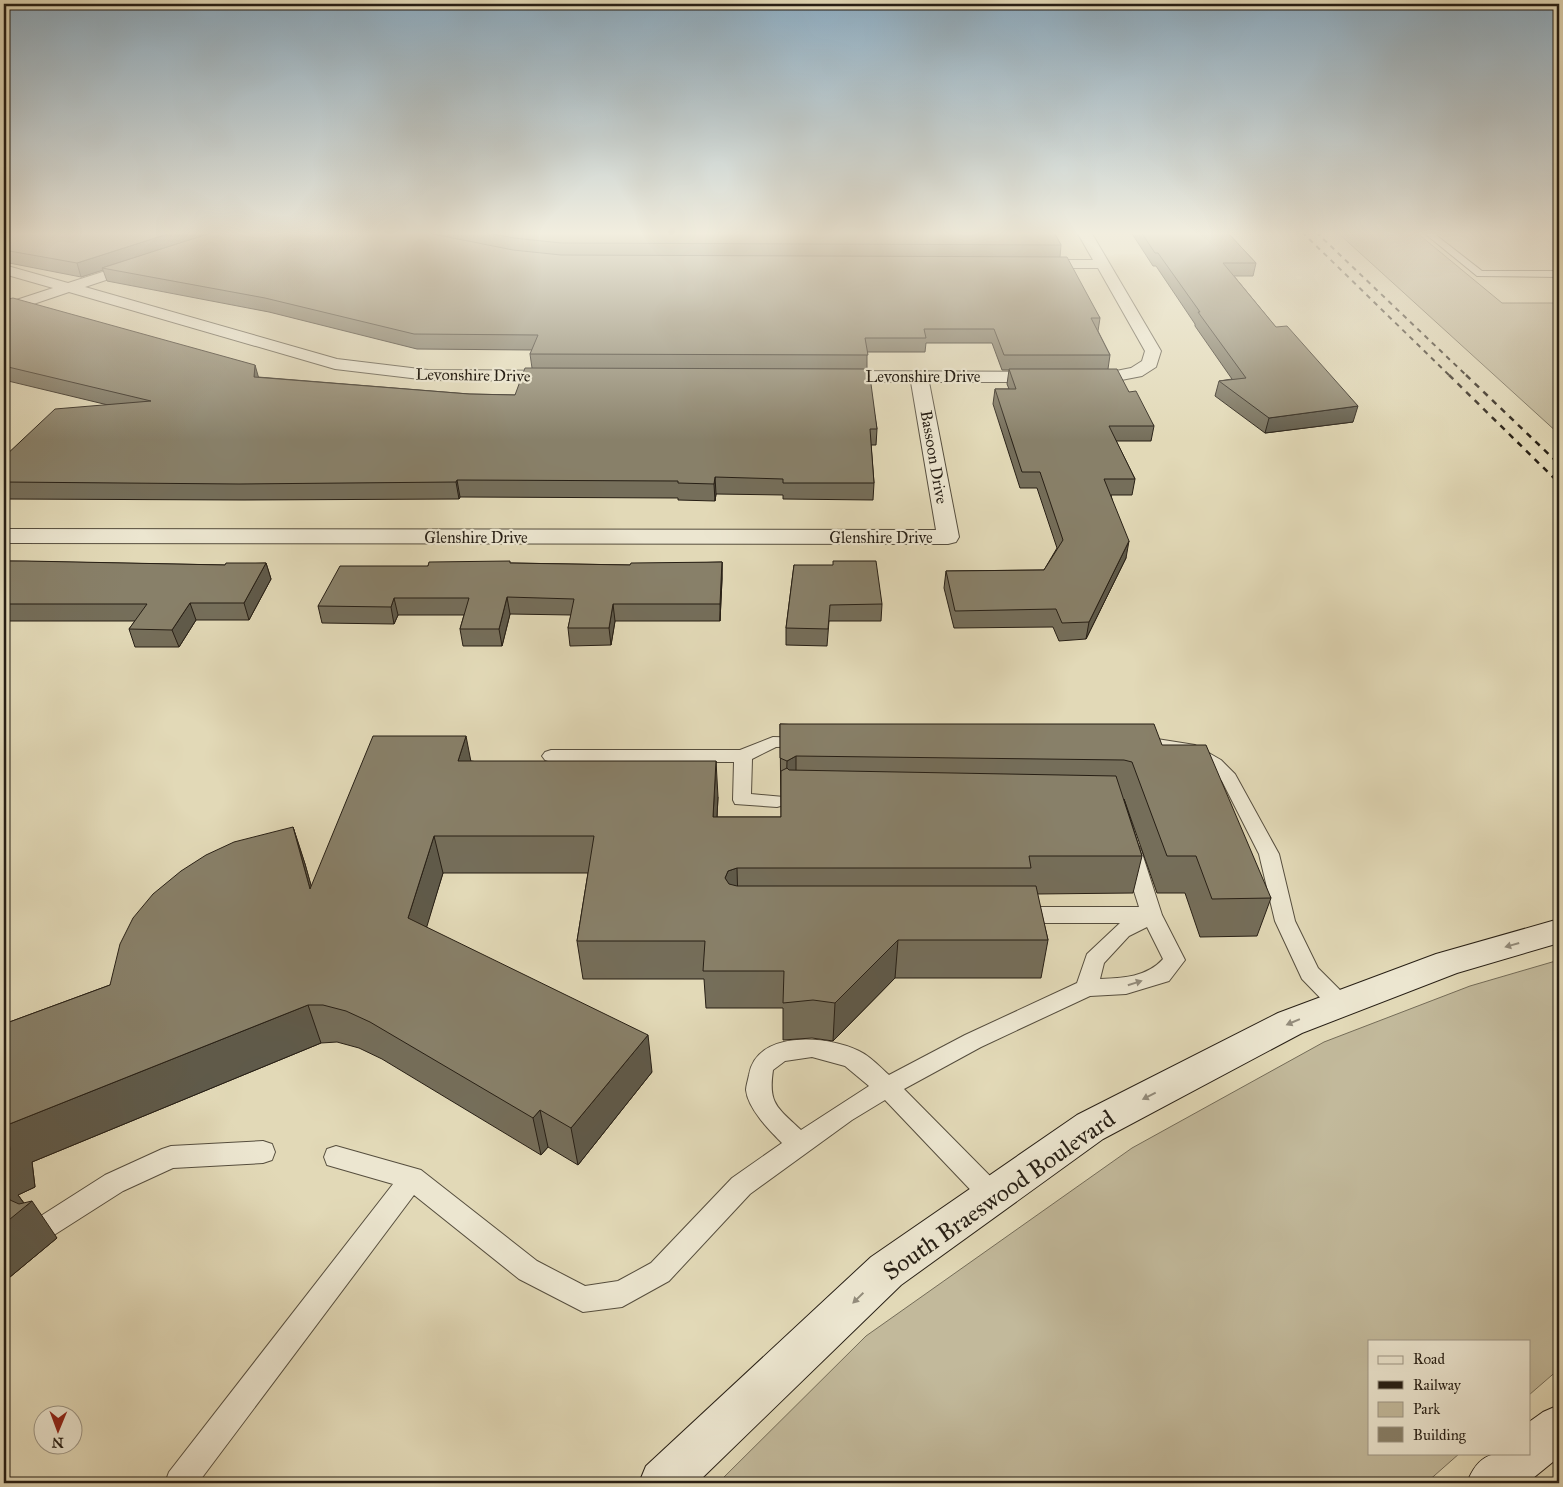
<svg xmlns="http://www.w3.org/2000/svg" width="1563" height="1487" viewBox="0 0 1563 1487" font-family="'IM FELL Great Primer',serif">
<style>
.green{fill:#c2b99b;stroke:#746c58}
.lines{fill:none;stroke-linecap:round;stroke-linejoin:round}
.service-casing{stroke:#564e3e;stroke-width:2}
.minor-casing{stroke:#564e3e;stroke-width:2}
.secondary-casing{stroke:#271f15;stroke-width:2}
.service{fill:#ece6d0;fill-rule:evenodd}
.minor{fill:#ece6d0;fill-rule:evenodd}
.secondary{fill:#ece6d0;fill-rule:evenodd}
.rail-far1{stroke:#271f15;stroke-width:2;stroke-dasharray:5 5;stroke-linecap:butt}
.rail{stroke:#271f15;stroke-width:2.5;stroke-dasharray:6 6;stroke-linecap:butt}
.wall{fill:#756e5a;stroke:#271f15}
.shaded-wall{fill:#5f5a4a;stroke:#271f15}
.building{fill:#888069;stroke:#271f15}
.oneway{fill:#938c7c}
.labels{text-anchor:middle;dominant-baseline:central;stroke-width:4.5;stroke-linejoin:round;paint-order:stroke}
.far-street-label{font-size:16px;fill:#271f15;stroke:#ece6d0}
.near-street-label{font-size:24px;fill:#271f15;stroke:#ece6d0}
</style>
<rect width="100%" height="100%" fill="#e2d9b7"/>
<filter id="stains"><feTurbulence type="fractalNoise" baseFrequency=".004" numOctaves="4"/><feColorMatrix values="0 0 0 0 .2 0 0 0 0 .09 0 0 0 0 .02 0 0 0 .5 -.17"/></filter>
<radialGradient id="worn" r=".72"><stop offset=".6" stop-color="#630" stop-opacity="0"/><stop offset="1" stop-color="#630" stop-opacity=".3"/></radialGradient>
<path class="green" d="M 1337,232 L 1416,232 L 1502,303 L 1559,303 L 1559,434 Z
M 1559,960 L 1559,1369 L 1529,1395 L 1529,1341 L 1369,1341 L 1369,1453 L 1460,1453 L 1426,1483 L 718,1483 L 866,1336 L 1132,1148 L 1324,1042 L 1470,986 Z"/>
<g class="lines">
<defs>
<path id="service" d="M 1423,232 L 1432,232 L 1482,271 L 1559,271 L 1559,277 L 1477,276 Z
M 1138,736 L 1195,745 L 1221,760 L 1235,774 L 1279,854 L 1295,921 L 1318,968 L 1348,998 L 1351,1004 L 1348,1010 L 1340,1013 L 1332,1010 L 1302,979 L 1275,921 L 1259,854 L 1222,781 L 1209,768 L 1184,754 L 1132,745 L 1129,741 L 1132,737 Z
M 773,737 L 811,738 L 814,742 L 811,746 L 776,747 L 752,759 L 751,794 L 784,797 L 786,801 L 784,805 L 777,807 L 735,804 L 733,800 L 734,762 L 551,762 L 545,760 L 542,756 L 545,752 L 551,750 L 740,750 Z
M 1131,843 L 1138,845 L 1141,850 L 1162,915 L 1185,960 L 1169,981 L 1126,994 L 1090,996 L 981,1047 L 904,1089 L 1001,1187 L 1005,1195 L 1001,1203 L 992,1206 L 983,1203 L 885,1100 L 852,1120 L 750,1194 L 669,1281 L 622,1307 L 583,1312 L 519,1279 L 414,1195 L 198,1483 L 165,1483 L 169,1472 L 393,1184 L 327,1165 L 324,1157 L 327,1149 L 336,1146 L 421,1170 L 537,1261 L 585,1286 L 618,1281 L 651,1263 L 732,1178 L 782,1143 C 770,1131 748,1109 746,1090 C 746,1086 748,1080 749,1075 C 756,1030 827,1035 859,1051 C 870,1056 880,1067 889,1075 L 965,1035 L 1077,983 L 1087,954 L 1120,923 L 1019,923 L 1012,920 L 1009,915 L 1012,910 L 1019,907 L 1139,907 L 1121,850 L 1124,845 ZM 1147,927 L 1163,959 C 1147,977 1123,978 1100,979 L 1104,963 L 1129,936 ZM 812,1057 L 845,1066 L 869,1086 L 801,1130 C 777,1107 768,1104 773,1070 L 785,1061 Z
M 263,1141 L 272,1144 L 275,1152 L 272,1160 L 263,1163 L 173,1168 L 123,1191 L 54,1235 L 45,1239 L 36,1235 L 32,1227 L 36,1219 L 105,1175 L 162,1149 L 171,1146 Z"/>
<path id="minor" d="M 1077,232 L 1091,232 L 1161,351 L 1156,367 L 1142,376 L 1111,382 L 929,382 L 959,537 L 956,542 L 948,544 L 4,543 L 4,529 L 936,530 L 911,382 L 834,381 L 828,380 L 825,376 L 828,372 L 834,371 L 1111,372 L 1131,368 L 1142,361 L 1145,351 L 1098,268 L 1034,268 L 1027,264 L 1034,260 L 1093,260 Z
M 140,260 L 147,264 L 145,267 L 85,287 L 337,359 L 428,370 L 561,371 L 567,372 L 570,376 L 567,380 L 561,381 L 428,380 L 335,369 L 69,292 L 4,314 L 4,304 L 53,288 L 4,274 L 4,265 L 68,283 Z"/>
<path id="secondary" d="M 1559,919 L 1559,943 L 1457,973 L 1302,1033 L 1103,1139 L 901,1285 L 697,1483 L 639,1483 L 646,1466 L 871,1257 L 1077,1115 L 1278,1013 L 1436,954 Z
M 1559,1405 L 1559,1457 L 1527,1483 L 1467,1483 C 1480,1449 1497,1453 1529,1453 L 1529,1422 L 1543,1412 Z"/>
</defs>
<use href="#service" class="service-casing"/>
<use href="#minor" class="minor-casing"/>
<use href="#secondary" class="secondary-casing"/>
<use href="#service" class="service"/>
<use href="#minor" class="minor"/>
<use href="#secondary" class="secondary"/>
<path class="rail-far1" d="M 1302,232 L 1450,376
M 1316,232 L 1467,376"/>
<path class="rail" d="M 1449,375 L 1559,483
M 1466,375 L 1559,464"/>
</g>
<path class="wall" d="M 4,232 L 1054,232 L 1061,245 L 1060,257 L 1100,318 L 1098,331 L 1110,355 L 1108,369 L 1129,392 L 1154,426 L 1151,441 L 1116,441 L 1135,479 L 1132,495 L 1111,495 L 1126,558 L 1086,639 L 1059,641 L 1053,627 L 954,628 L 944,588 L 946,571 L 1044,570 L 1057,548 L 1037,488 L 1020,488 L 993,404 L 995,389 L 1009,389 L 1007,384 L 1009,370 L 1002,370 L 992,343 L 926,343 L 925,352 L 867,352 L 867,369 L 877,429 L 876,445 L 871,445 L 874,483 L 873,500 L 783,499 L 783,495 L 716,494 L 715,501 L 678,500 L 678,498 L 460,497 L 459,499 L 244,500 L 4,499 L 4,457 L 108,405 L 4,380 L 4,300 L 258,377 L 469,394 L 515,395 L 532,368 L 530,354 L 532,350 L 417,349 L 269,312 L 107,281 L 103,270 L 81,277 L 4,262 Z
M 1131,232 L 1227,232 L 1256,263 L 1253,276 L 1234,276 L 1353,422 L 1265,433 L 1215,396 L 1219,381 L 1232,379 L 1195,326 L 1195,324 L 1156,266 L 1153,266 Z
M 4,561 L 225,565 L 266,563 L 271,579 L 249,620 L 196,620 L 179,647 L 135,647 L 129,629 L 135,621 L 4,621 Z
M 722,562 L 722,579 L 720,621 L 615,621 L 611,645 L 570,646 L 568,628 L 571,615 L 510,614 L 502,646 L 463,646 L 460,629 L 464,615 L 398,615 L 394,624 L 322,623 L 318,606 L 428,566 L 511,563 L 630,565 Z
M 794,565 L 882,604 L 881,621 L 829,621 L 827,646 L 786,645 L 786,628 Z
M 780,724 L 1162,745 L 1271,898 L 1257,936 L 1200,937 L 1185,893 L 1157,893 L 1124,799 L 1142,856 L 1133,893 L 1037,894 L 1048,940 L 1041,978 L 895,978 L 833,1041 L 812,1038 L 783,1040 L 783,1008 L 706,1008 L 704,979 L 583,979 L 577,941 L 588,873 L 443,873 L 426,927 L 652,1072 L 578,1165 L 548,1147 L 541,1155 L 382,1059 L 359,1048 L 337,1042 L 321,1043 L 32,1162 L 35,1187 L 18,1195 L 24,1203 L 57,1238 L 4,1282 L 4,1024 L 110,985 L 293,827 L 305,864 L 311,886 L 471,761 L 718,797 L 717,817 L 781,817 Z"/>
<path class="shaded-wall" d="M 174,232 L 216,232 L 102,268 L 103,270 L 81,277 L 77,263 Z
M 255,365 L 259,379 L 254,377 Z
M 1358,406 L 1353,422 L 1265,433 L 1269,418 Z
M 715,477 L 716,494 L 715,501 L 714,484 Z
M 457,480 L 460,497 L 459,499 L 456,482 Z
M 1129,541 L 1126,558 L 1086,639 L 1089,622 Z
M 722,562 L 722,579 L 720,621 L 720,604 Z
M 266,563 L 271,579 L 249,620 L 244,603 Z
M 507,597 L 510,614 L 502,646 L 499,629 Z
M 394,598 L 398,615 L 394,624 L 391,607 Z
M 190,603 L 196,620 L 179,647 L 172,630 Z
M 613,604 L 615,621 L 611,645 L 609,628 Z
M 466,736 L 473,772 L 458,761 Z
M 796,756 L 796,793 L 786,798 L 787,761 Z
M 716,761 L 718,797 L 715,854 L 713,817 Z
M 293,827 L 305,864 L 323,927 L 310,889 Z
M 434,836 L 443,873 L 418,956 L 408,918 Z
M 737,868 L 738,905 L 725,878 L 728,871 Z
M 898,940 L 895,978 L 833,1041 L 835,1003 Z
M 308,1005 L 321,1043 L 32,1162 L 35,1187 L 18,1195 L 26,1206 L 32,1201 L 57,1238 L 4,1282 L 4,1224 L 10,1200 L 5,1191 L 4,1188 L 4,1153 L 7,1125 Z
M 648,1035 L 652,1072 L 578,1165 L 571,1128 Z
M 540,1110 L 548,1147 L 541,1155 L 533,1118 Z"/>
<path class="building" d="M 4,232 L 174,232 L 77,263 L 4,250 Z
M 214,232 L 423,232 L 513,250 L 561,255 L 1067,257 L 1100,318 L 1091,318 L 1110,355 L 1004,355 L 994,329 L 924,329 L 926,338 L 865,338 L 868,355 L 530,354 L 538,335 L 414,334 L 265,298 L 102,268 Z
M 481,232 L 1054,232 L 1061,245 L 561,243 L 514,238 Z
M 1141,232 L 1227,232 L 1256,263 L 1223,263 L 1276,327 L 1287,326 L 1358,406 L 1269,418 L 1219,381 L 1246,378 L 1198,312 L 1200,312 L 1158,253 L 1155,253 Z
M 13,298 L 255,365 L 254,377 L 469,394 L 515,395 L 525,368 L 869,369 L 877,429 L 870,429 L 874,483 L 783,483 L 783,479 L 715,477 L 714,484 L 678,483 L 678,481 L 457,480 L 456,482 L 239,484 L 4,482 L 4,457 L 55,409 L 151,401 L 4,366 L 4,300 Z
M 1009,369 L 1117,369 L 1129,392 L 1136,391 L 1154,426 L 1109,426 L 1135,479 L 1104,479 L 1129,541 L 1089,622 L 1062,623 L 1056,609 L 955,611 L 946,571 L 1044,570 L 1063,540 L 1040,472 L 1022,472 L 995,389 L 1016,389 Z
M 4,561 L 26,561 L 225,565 L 226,563 L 266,563 L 244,603 L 190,603 L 172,630 L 129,629 L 147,604 L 4,604 Z
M 510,561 L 510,563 L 630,565 L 631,563 L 722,562 L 720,604 L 613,604 L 609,628 L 568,628 L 574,599 L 507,597 L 499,629 L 460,629 L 469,598 L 394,598 L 391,607 L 318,606 L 340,566 L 428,566 L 429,562 Z
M 833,561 L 876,561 L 882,604 L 830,605 L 828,629 L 786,628 L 794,565 L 833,565 Z
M 780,724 L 1154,724 L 1162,745 L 1206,745 L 1271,898 L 1212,899 L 1196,856 L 1167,856 L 1132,762 L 1124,760 L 796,756 L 787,761 L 780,758 Z
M 373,736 L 466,736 L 458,761 L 716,761 L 713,817 L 781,817 L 781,771 L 787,768 L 789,770 L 1116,776 L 1142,856 L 1029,856 L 1031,868 L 737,868 L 728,871 L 725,878 L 729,884 L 737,886 L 1036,886 L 1048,940 L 898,940 L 835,1003 L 813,1000 L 783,1003 L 784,971 L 703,971 L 705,941 L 577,941 L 594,836 L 434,836 L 408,918 L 648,1035 L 571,1128 L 540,1110 L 533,1118 L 370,1022 L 346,1011 L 323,1005 L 308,1005 L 7,1125 L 10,1150 L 4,1153 L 4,1024 L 110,985 L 120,944 L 133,918 L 153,894 L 181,871 L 206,855 L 234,842 L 293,827 L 310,889 Z
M 4,1177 L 9,1181 L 5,1191 L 10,1200 L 19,1204 L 32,1201 L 4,1224 Z"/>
<defs><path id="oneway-solid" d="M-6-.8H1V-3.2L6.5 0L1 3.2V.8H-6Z" transform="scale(1.25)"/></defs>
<g class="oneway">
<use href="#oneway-solid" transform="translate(1512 945) rotate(164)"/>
<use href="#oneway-solid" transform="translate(1135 983) rotate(-17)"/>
<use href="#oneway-solid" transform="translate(1293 1022) rotate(157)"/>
<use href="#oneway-solid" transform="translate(1149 1096) rotate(153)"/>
<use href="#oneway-solid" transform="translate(858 1298) rotate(136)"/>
</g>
<linearGradient id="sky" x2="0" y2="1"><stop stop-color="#8caabe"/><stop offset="0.53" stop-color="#f2eedf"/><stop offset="1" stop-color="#f2eedf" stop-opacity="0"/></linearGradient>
<rect width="1563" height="440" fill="url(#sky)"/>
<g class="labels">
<g class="far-street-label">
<text transform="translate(473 375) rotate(1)">Levonshire Drive</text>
<text x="923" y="376">Levonshire Drive</text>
<text transform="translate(934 457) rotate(80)">Bassoon Drive</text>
<text x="476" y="537">Glenshire Drive</text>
<text x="881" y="537">Glenshire Drive</text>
</g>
<g class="near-street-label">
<text transform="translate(999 1195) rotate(-35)">South Braeswood Boulevard</text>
</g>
</g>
<rect width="1563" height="1487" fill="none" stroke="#e2d9b7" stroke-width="20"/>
<rect x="5" y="5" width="1553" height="1477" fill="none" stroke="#271f15" stroke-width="2.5"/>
<rect x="10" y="10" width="1543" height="1467" fill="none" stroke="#271f15"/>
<rect x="1368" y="1340" width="162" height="115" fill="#ece6d0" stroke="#9d9685"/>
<rect x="1378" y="1356" width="25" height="8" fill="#ece6d0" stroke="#9d9685"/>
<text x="1413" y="1364" font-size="15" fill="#271f15">Road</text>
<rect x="1378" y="1381" width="25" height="8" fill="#271f15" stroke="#9d9685"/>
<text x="1413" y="1390" font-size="15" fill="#271f15">Railway</text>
<rect x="1378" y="1402" width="25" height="15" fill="#c2b99b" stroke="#9d9685"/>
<text x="1413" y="1414" font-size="15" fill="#271f15">Park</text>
<rect x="1378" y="1427" width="25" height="15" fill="#888069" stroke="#9d9685"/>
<text x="1413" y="1440" font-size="15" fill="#271f15">Building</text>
<g transform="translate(58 1430) rotate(181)"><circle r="24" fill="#ece6d0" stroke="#9d9685"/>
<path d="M0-4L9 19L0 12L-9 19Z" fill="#8f2418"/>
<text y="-8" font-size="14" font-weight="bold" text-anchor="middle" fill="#271f15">N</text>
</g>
<rect width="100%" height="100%" filter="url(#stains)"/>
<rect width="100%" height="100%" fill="url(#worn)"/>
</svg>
